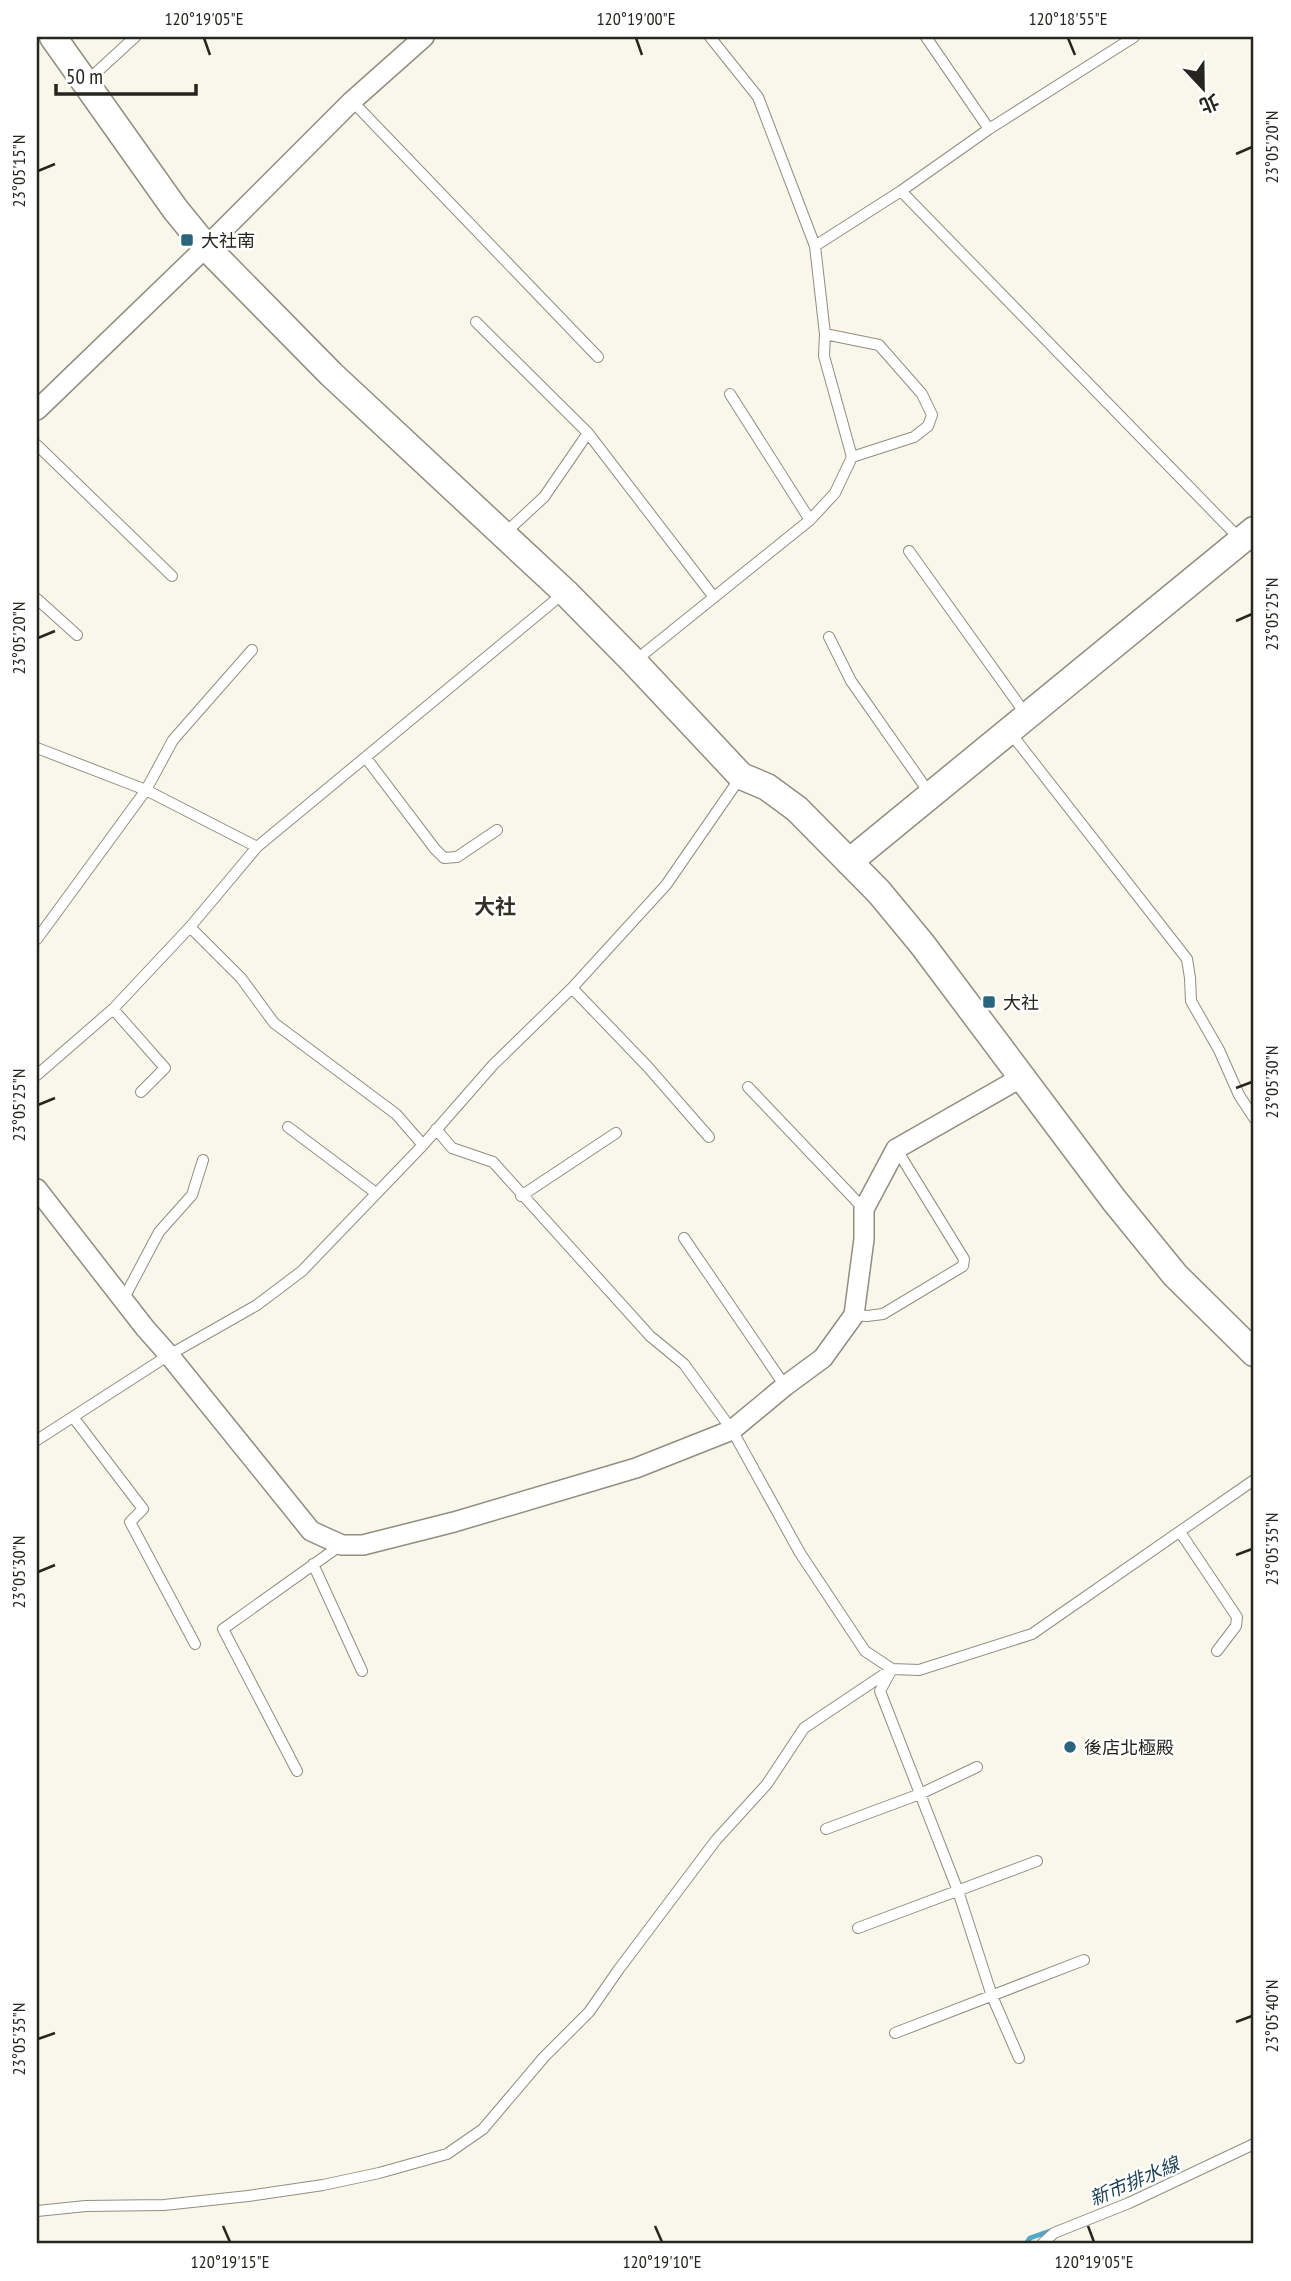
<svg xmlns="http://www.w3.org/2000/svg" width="1291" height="2281" viewBox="0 0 1291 2281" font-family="'PT Sans Narrow','Noto Sans TC',sans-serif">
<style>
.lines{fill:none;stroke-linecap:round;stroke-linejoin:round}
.stream{stroke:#54a7c8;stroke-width:5}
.lane-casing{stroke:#908e81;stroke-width:12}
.street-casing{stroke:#908e81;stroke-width:22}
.secondary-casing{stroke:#908e81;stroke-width:29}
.lane{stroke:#fff;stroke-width:10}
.street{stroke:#fff;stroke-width:19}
.secondary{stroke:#fff;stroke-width:26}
.ticks{fill:none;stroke:#262520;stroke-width:2.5}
.poi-dot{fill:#29667d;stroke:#fff;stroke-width:2.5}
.labels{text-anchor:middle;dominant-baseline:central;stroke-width:5;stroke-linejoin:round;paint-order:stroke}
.poi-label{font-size:18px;fill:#262520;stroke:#fff;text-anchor:start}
.water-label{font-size:19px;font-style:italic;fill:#1f4554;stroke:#fff}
.quarter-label{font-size:21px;font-weight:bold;fill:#333126;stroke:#fff}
.neatline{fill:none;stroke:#262520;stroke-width:2.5}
.ticks-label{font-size:18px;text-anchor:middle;fill:#262520}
</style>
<rect width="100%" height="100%" fill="#f9f7e9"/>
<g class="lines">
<path class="stream" d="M 1026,2244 L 1030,2238 L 1053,2230"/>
<defs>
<path id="lane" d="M 926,37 L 989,129
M 87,81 L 135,37
M 352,101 L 598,357
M 901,191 L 1241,540
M 815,246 L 901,191 L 989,129 L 1134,37
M 476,322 L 588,433 L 713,596
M 825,334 L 879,345 L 922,394 L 932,415 L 928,426 L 914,437 L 852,457
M 730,394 L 810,520
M 37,445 L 172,576
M 504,534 L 544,497 L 588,433
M 909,551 L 1027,716
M 37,599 L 77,635
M 829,637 L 851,681 L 930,794
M 636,660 L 810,520 L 835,493 L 852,457 L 824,356 L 825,334 L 815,246 L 758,97 L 710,37
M 1009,731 L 1187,959 L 1190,978 L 1191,1001 L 1219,1050 L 1239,1095 L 1254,1118
M 37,748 L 146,790 L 257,847
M 366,758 L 435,849 L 444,858 L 457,857 L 497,830
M 190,927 L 241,978 L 274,1023 L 396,1114 L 423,1145
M 37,939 L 146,790 L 173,740 L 252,650
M 572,988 L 647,1066 L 709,1137
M 113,1009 L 165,1068 L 141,1092
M 37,1075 L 113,1009 L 190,927 L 257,847 L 565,592
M 748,1087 L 864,1209
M 288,1127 L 376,1193
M 436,1129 L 452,1148 L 493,1162 L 650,1336 L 684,1364 L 732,1430 L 800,1553 L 865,1651 L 892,1669 L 880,1691 L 958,1891 L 992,1996 L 1019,2058
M 521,1196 L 616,1133
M 684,1238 L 785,1386
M 123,1300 L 159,1232 L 192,1195 L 203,1160
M 854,1315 L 867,1316 L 883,1314 L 963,1266 L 964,1259 L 897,1150
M 73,1417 L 143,1509 L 130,1522 L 195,1644
M 37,1440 L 169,1355 L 257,1305 L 302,1271 L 423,1145 L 493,1065 L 572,988 L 666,885 L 740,778
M 1180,1532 L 1237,1617 L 1236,1626 L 1217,1651
M 313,1564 L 362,1671
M 297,1771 L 223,1629 L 341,1545
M 826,1829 L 920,1794 L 977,1767
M 858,1928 L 1037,1861
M 895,2033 L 1084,1960
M 37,2211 L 86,2206 L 164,2205 L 248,2196 L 323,2185 L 379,2173 L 447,2154 L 483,2129 L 544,2057 L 589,2012 L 619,1969 L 716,1840 L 767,1784 L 804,1728 L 892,1669 L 919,1670 L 1032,1634 L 1254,1480
M 1042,2244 L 1054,2233 L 1129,2203 L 1254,2144"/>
<path id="street" d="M 37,410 L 206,247 L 352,101 L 424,37
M 37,1189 L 145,1328 L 169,1355 L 311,1531 L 342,1545 L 363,1545 L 454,1522 L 636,1468 L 732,1430 L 785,1386 L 823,1358 L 854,1315 L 864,1239 L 864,1209 L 896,1149 L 1022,1077"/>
<path id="secondary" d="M 53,37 L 175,209 L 206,247 L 331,374 L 565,592 L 634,662 L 741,776 L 767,787 L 797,809 L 879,892 L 922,944 L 1114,1200 L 1175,1275 L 1254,1353
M 849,862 L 1254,530"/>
</defs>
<use href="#lane" class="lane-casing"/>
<use href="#street" class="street-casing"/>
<use href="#secondary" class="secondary-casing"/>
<use href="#lane" class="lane"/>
<use href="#street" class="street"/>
<use href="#secondary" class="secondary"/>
</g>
<path class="ticks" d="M 204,38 L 210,55M 636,38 L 642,55M 1068,38 L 1075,55M 1236,154 L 1252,147M 38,171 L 55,164M 1236,621 L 1252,614M 38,638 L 55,631M 1236,1088 L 1252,1082M 38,1105 L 55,1098M 1236,1555 L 1252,1549M 38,1572 L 55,1565M 1236,2022 L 1252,2016M 38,2039 L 55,2033M 223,2226 L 230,2242M 655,2226 L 662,2242M 1088,2226 L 1094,2242"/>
<g class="poi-dot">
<rect x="180" y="233" width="14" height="14" rx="3.5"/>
<rect x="982" y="995" width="14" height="14" rx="3.5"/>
<circle cx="1070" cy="1747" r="7"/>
</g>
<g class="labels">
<g class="poi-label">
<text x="201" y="240">大社南</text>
<text x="1003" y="1002">大社</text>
<text x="1084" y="1747">後店北極殿</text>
</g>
<g class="water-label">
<text transform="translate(1134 2181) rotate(-23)">新市排水線</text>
</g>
<g class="quarter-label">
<text x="495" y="906">大社</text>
</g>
</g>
<rect width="1291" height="2281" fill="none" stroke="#ffffff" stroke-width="77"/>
<g transform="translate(1203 88) rotate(158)" stroke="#ffffff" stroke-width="5" paint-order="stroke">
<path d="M0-5L12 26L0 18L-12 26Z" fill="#262520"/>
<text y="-10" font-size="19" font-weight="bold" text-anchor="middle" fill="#262520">北</text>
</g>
<path d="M56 84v10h140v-10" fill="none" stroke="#262520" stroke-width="3.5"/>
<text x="66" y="84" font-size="21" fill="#262520" stroke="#ffffff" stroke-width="5" paint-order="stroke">50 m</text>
<rect x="38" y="38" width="1214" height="2204" class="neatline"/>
<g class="ticks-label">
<text x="204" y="25">120°19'05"E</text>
<text x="636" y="25">120°19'00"E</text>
<text x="1068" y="25">120°18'55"E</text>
<text transform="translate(1272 147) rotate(-90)" y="6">23°05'20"N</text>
<text transform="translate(19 171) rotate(-90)" y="6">23°05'15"N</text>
<text transform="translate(1272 614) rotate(-90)" y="6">23°05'25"N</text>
<text transform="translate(19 638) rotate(-90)" y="6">23°05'20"N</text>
<text transform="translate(1272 1082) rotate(-90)" y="6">23°05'30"N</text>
<text transform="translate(19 1105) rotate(-90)" y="6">23°05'25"N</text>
<text transform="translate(1272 1549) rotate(-90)" y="6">23°05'35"N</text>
<text transform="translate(19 1572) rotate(-90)" y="6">23°05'30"N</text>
<text transform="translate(1272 2016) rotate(-90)" y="6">23°05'40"N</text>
<text transform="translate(19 2039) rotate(-90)" y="6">23°05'35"N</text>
<text x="230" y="2268">120°19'15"E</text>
<text x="662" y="2268">120°19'10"E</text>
<text x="1094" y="2268">120°19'05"E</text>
</g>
</svg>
